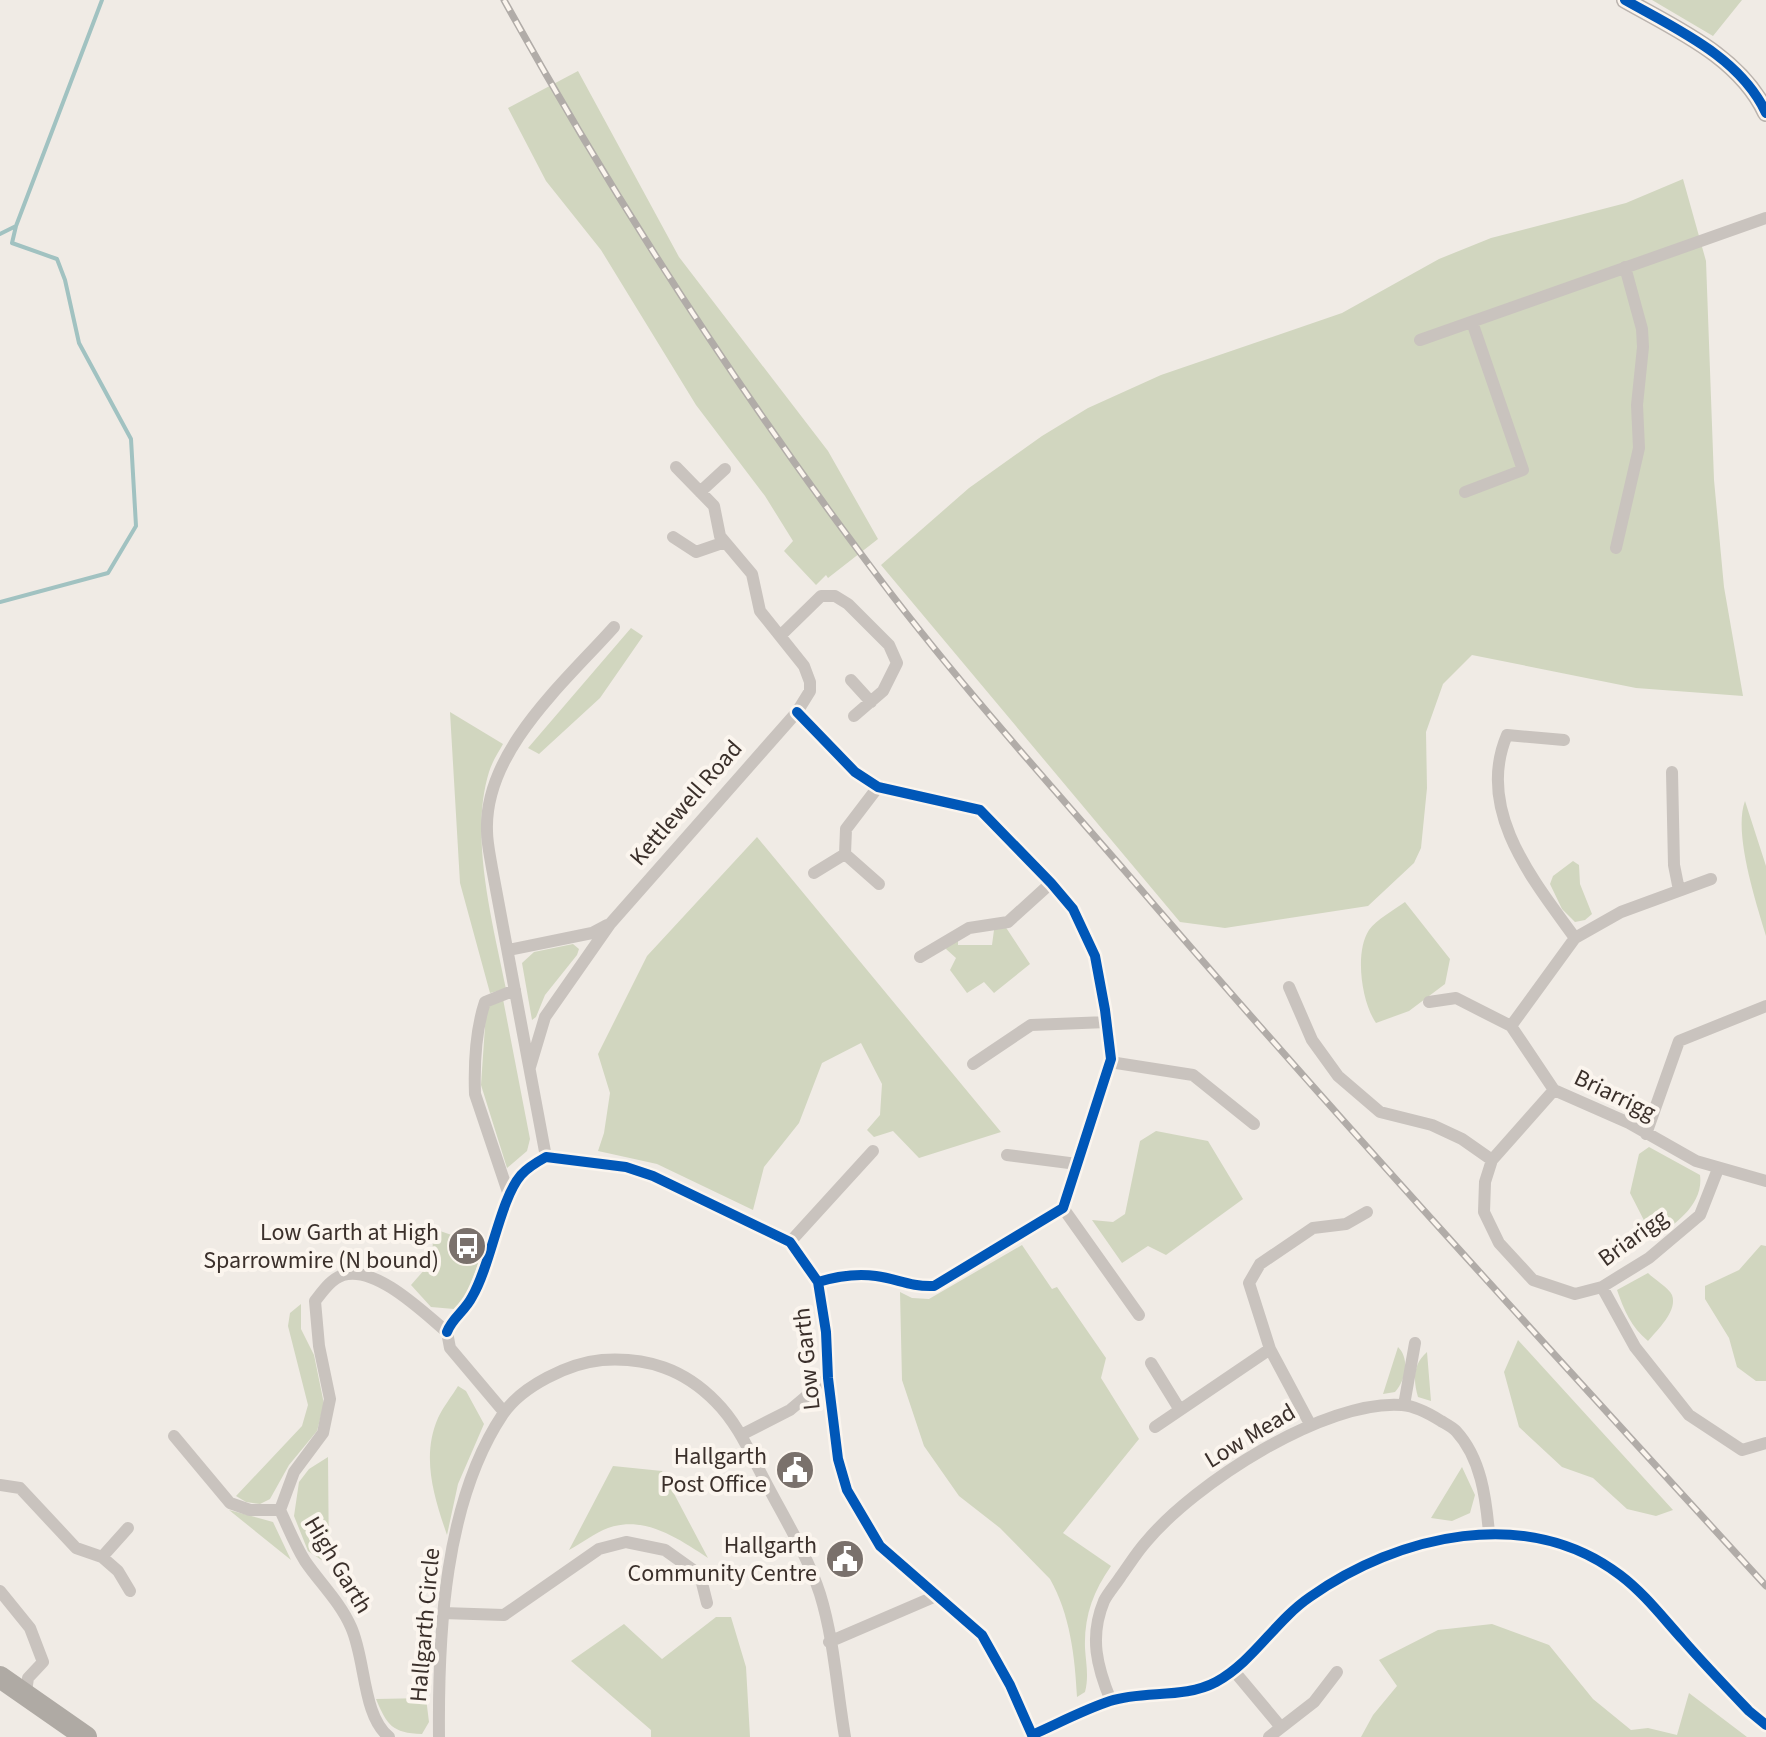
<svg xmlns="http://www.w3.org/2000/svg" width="1766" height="1737" viewBox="0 0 1766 1737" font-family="'Source Sans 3',sans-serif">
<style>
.green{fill:#d1d6bf}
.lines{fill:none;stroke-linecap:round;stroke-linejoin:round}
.stream{stroke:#a1c2c1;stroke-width:4}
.street{stroke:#c9c3be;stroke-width:12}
.secondary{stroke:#bab3ae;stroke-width:18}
.highway{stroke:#afaaa4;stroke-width:22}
.rail-casing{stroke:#b1aca8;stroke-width:7}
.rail{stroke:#fbf5ee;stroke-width:4;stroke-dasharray:12;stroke-linecap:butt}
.cycleway-casing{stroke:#fbf5ee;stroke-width:15}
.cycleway{stroke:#0057b8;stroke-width:10}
.labels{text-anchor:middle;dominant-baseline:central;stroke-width:8;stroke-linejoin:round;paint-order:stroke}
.street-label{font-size:24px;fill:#3b302b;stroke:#fbf5ee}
.poi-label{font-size:24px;fill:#3b302b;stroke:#fbf5ee;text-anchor:end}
</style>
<rect width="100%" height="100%" fill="#f0ebe5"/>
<path class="green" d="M 1652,0 L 1742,0 L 1713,36 Z
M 578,71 L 679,257 L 828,451 L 878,539 L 828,578 L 826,575 L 816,585 L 784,551 L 793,541 L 765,496 L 696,405 L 601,250 L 546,181 L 508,108 Z
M 1683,179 L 1706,261 L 1714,480 L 1724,587 L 1743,696 L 1636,688 L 1472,655 L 1443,684 L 1426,732 L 1427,788 L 1421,848 L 1414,863 L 1368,906 L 1225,928 L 1180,922 L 881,565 L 969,488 L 1042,436 L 1088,408 L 1161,375 L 1342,313 L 1439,259 L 1491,238 L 1626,203 Z
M 631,628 L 643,636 L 600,698 L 539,754 L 528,748 Z
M 450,712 L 503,744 C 498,753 492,762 489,772 C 469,836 493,924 506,989 L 490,993 L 460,883 Z
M 1745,801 L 1766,866 L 1766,936 C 1756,902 1733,833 1745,801 Z
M 757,837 L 1001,1132 L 919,1158 L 893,1131 L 874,1137 L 867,1130 L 880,1115 L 882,1084 L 861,1043 L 822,1063 L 799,1123 L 764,1167 L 753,1210 L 657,1164 L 598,1151 L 604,1133 L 610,1093 L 598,1054 L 647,956 Z
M 1573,861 L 1579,865 L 1580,884 L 1592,914 L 1585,920 L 1575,922 L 1562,909 L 1550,884 L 1553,876 Z
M 1405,902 L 1450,959 L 1445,984 L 1409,1011 L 1376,1023 C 1362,1003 1354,953 1369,930 C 1376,920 1394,910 1405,902 Z
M 1005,926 L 1030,964 L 994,993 L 984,982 L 967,993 L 950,970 L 956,958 L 946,949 L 947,944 L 958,937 L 958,945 L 992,945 L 994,930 Z
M 573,944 L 579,949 L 577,955 L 545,995 L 536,1017 L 532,1020 L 522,963 L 534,952 Z
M 503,999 L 530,1139 L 527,1151 L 507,1168 L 481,1085 L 486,1012 L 489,1003 Z
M 1156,1131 L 1208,1141 L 1243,1199 L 1166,1255 L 1148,1246 L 1122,1263 L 1092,1220 L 1113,1222 L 1125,1214 L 1140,1141 Z
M 1649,1147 L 1700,1175 C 1704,1204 1675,1225 1653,1238 L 1630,1193 L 1639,1154 Z
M 440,1231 L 484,1246 C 476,1267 471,1294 454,1309 L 431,1307 L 411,1285 L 432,1261 L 433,1238 Z
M 1022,1245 L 1052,1289 L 1057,1287 L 1106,1358 L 1101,1378 L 1139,1439 L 1063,1533 L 1111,1566 C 1093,1592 1084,1616 1085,1648 C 1086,1664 1089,1676 1085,1692 L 1077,1697 C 1075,1657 1070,1614 1050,1579 L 1000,1528 L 959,1496 L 924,1446 L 902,1380 L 900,1292 L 912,1298 L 929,1299 Z
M 1761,1245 L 1766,1246 L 1766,1381 L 1756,1381 L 1737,1367 L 1729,1338 L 1705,1299 L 1705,1286 L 1739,1270 Z
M 1648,1273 C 1654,1279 1669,1288 1672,1295 C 1678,1311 1657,1330 1648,1341 C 1631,1327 1624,1310 1617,1290 Z
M 301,1304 L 301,1329 L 314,1355 L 324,1404 L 317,1431 L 289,1465 L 270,1499 L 260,1504 L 246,1502 L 236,1496 L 302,1426 L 308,1405 L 288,1326 L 290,1313 Z
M 1518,1340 L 1673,1510 L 1656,1516 L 1627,1509 L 1593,1478 L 1562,1467 L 1519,1427 L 1504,1372 Z
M 1398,1347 C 1410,1359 1406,1380 1395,1392 L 1383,1394 Z
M 1427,1352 L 1431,1401 L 1418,1397 C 1413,1380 1413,1364 1427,1352 Z
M 458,1386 L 466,1391 L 484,1424 L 458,1484 L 447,1535 C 434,1497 421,1457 438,1418 C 443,1407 452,1396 458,1386 Z
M 328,1457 L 329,1565 L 308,1551 L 294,1516 L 299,1482 L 309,1469 Z
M 613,1466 L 662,1471 L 708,1558 C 679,1539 645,1515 608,1528 C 595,1533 582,1543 569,1550 Z
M 1462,1467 L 1475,1495 L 1470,1513 L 1452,1521 L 1431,1518 Z
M 229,1510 L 273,1522 L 291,1560 Z
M 716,1617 L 731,1617 L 746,1667 L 750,1737 L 651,1737 L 651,1730 L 571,1661 L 624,1624 L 662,1659 Z
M 1492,1624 L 1549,1645 L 1593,1699 L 1631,1730 L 1648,1728 L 1677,1735 L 1689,1693 L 1747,1737 L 1361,1737 L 1373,1715 L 1397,1686 L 1379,1660 L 1438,1630 Z
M 426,1698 L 429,1722 L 422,1734 C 392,1733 387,1725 376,1699 Z"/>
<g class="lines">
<path class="stream" d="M 0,234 L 16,226 L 102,0
M 0,602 L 108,573 L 136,526 L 131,439 L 79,343 L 65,280 L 57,259 L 12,243 L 16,226"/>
<path class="street" d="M 1420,340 L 1766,218
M 700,492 L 725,469
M 1465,492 L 1523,470 L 1472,322
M 673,537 L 696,552 L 725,542
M 1616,548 L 1639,448 L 1637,405 L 1643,347 L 1642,329 L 1625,267
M 780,636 L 821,596 L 835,596 L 848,604 L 889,645 L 897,663 L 883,691 L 854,716
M 851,680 L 871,702
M 797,712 L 855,772 L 878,787 L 980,810 L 1051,883 L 1073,909 L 1095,956 L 1105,1010 L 1111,1059 L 1063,1208 L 934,1286 C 910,1287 898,1279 876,1276 C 856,1273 838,1276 818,1282
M 1564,740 L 1507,735 C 1475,810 1533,880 1575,938
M 1672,772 L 1674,865 L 1679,890
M 845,854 L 879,884
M 814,873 L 845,854 L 846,829 L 878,787
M 508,950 L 592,933 L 607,925
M 920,957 L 969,928 L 1008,922 L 1051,883
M 1289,987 L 1312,1040 L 1338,1076 L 1380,1112 L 1432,1125 L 1462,1139 L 1492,1160
M 1429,1002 L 1456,998 L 1511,1026 L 1554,1090 L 1629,1123 L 1696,1161 L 1766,1181
M 1511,1026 L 1575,938 L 1621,912 L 1711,879
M 1110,1062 L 1193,1075 L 1254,1124
M 973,1064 L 1031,1025 L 1107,1022
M 530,1067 L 545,1017 L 610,924 L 797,712 L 810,691 L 810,682 L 804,666 L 760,611 L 752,574 L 720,536 L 714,506 L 676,467
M 1554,1090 L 1492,1160 L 1485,1182 L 1484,1212 L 1499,1243 L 1533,1280 L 1575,1294 L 1602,1287 L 1649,1258 L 1700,1215 L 1718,1169
M 1646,1134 L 1679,1041 L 1766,1006
M 1007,1155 L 1077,1164
M 546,1157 L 492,868 C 490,856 487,843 487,831 C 484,751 565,682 614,627
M 509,1195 L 475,1094 C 474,1065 476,1029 485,1002 L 515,990
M 1063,1208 L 1139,1315
M 790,1242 L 873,1151
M 1602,1287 L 1635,1347 L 1689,1415 L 1742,1450 L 1766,1443
M 447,1332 C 452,1318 465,1311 472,1297 C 491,1265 500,1199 521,1175 C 528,1167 537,1162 546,1157 L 626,1167 L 653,1176 L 790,1242 L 818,1282 L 826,1332 L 828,1378 L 838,1459 L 847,1490 L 880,1546 L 982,1635 L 1010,1685 L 1033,1737
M 1151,1363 L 1180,1410
M 1404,1405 L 1415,1343
M 1310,1424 L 1270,1349 L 1249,1283 L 1260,1264 L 1313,1228 L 1346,1224 L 1367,1212
M 1155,1427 L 1270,1349
M 741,1435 L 790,1410 L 828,1378
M 174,1436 L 230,1503 L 250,1510 L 280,1510
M 0,1485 L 20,1488 L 76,1548 L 102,1557 L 118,1571 L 130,1591
M 102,1557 L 128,1528
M 0,1591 L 30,1628 L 43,1662 L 28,1678 L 27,1685 L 22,1691
M 443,1613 L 504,1615 L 599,1549 L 626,1542 L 665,1550 L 700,1575 L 707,1603
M 829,1642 L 936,1596
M 1234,1671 L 1280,1726
M 1111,1701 C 1097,1667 1089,1637 1104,1601 C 1108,1593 1116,1584 1121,1576 C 1129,1565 1137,1552 1146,1542 C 1194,1484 1325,1399 1402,1405 C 1415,1406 1430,1414 1441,1421 C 1446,1424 1452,1427 1456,1431 C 1481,1458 1486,1498 1489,1533
M 1032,1735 C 1057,1724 1083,1710 1110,1701 C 1144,1690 1184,1699 1216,1682 C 1253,1662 1275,1621 1310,1597 C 1398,1535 1527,1504 1620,1575 C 1644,1593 1663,1618 1683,1640 C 1704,1664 1727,1688 1749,1711 L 1766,1725
M 389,1737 C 362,1715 366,1660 351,1627 C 340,1602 320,1583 305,1561 C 295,1545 288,1527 280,1510 L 294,1472 L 323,1433 L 330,1399 L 319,1346 L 315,1301 C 323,1291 331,1279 343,1275 C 376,1265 424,1313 447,1332 L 450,1348 L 504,1412
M 439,1737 C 438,1634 444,1502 503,1414 C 522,1386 569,1363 602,1360 C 647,1357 684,1369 716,1402 C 738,1424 750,1453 764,1479 C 783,1516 807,1554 820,1594 C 834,1639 837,1690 845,1737
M 1269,1737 L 1314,1702 L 1337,1672"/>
<path class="secondary" d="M 1625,0 C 1676,29 1740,57 1766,113"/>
<path class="highway" d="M 0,1677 L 86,1737"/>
<defs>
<path id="rail" d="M 504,0 C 613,197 735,386 870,566 C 949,672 1038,771 1125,871 C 1333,1114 1550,1350 1766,1586"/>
</defs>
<use href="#rail" class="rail-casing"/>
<use href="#rail" class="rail"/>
<defs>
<path id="cycleway" d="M 1625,0 C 1676,29 1740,57 1766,113
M 797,712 L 855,772 L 878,787 L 980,810 L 1051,883 L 1073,909 L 1095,956 L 1105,1010 L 1111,1059 L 1063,1208 L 934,1286 C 910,1287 898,1279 876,1276 C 856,1273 838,1276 818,1282
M 447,1332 C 452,1318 465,1311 472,1297 C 491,1265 500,1199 521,1175 C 528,1167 537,1162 546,1157 L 626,1167 L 653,1176 L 790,1242 L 818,1282 L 826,1332 L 828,1378 L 838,1459 L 847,1490 L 880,1546 L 982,1635 L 1010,1685 L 1033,1737
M 1032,1735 C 1057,1724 1083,1710 1110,1701 C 1144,1690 1184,1699 1216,1682 C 1253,1662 1275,1621 1310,1597 C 1398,1535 1527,1504 1620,1575 C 1644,1593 1663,1618 1683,1640 C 1704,1664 1727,1688 1749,1711 L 1766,1725"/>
</defs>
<use href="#cycleway" class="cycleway-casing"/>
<use href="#cycleway" class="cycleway"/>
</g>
<defs>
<symbol id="bus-disc" viewBox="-11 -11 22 22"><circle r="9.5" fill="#7a716c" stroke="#fbf5ee"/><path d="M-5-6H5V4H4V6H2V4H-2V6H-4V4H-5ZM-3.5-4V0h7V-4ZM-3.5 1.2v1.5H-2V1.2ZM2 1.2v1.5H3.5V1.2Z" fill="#fff"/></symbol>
<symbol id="civic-disc" viewBox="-11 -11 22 22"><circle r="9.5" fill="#7a716c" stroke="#fbf5ee"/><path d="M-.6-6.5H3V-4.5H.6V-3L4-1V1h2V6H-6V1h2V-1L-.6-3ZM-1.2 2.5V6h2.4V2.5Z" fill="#fff"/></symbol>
</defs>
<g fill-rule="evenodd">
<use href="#bus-disc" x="445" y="1224" width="44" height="44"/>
<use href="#civic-disc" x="773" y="1448" width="44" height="44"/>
<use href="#civic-disc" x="823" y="1537" width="44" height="44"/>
</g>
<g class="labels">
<g class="street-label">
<text transform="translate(686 803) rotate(-49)">Kettlewell Road</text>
<text transform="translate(1615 1095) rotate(26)">Briarrigg</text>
<text transform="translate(1633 1238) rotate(-36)">Briarigg</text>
<text transform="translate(807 1359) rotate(-96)">Low Garth</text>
<text transform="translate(1250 1436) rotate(-31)">Low Mead</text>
<text transform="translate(338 1565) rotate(59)">High Garth</text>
<text transform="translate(425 1625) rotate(-85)">Hallgarth Circle</text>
</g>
<g class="poi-label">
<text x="439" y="1232">Low Garth at High<tspan x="439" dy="28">Sparrowmire (N bound)</tspan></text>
<text x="767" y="1456">Hallgarth<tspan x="767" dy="28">Post Office</tspan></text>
<text x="817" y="1545">Hallgarth<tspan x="817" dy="28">Community Centre</tspan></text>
</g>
</g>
</svg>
